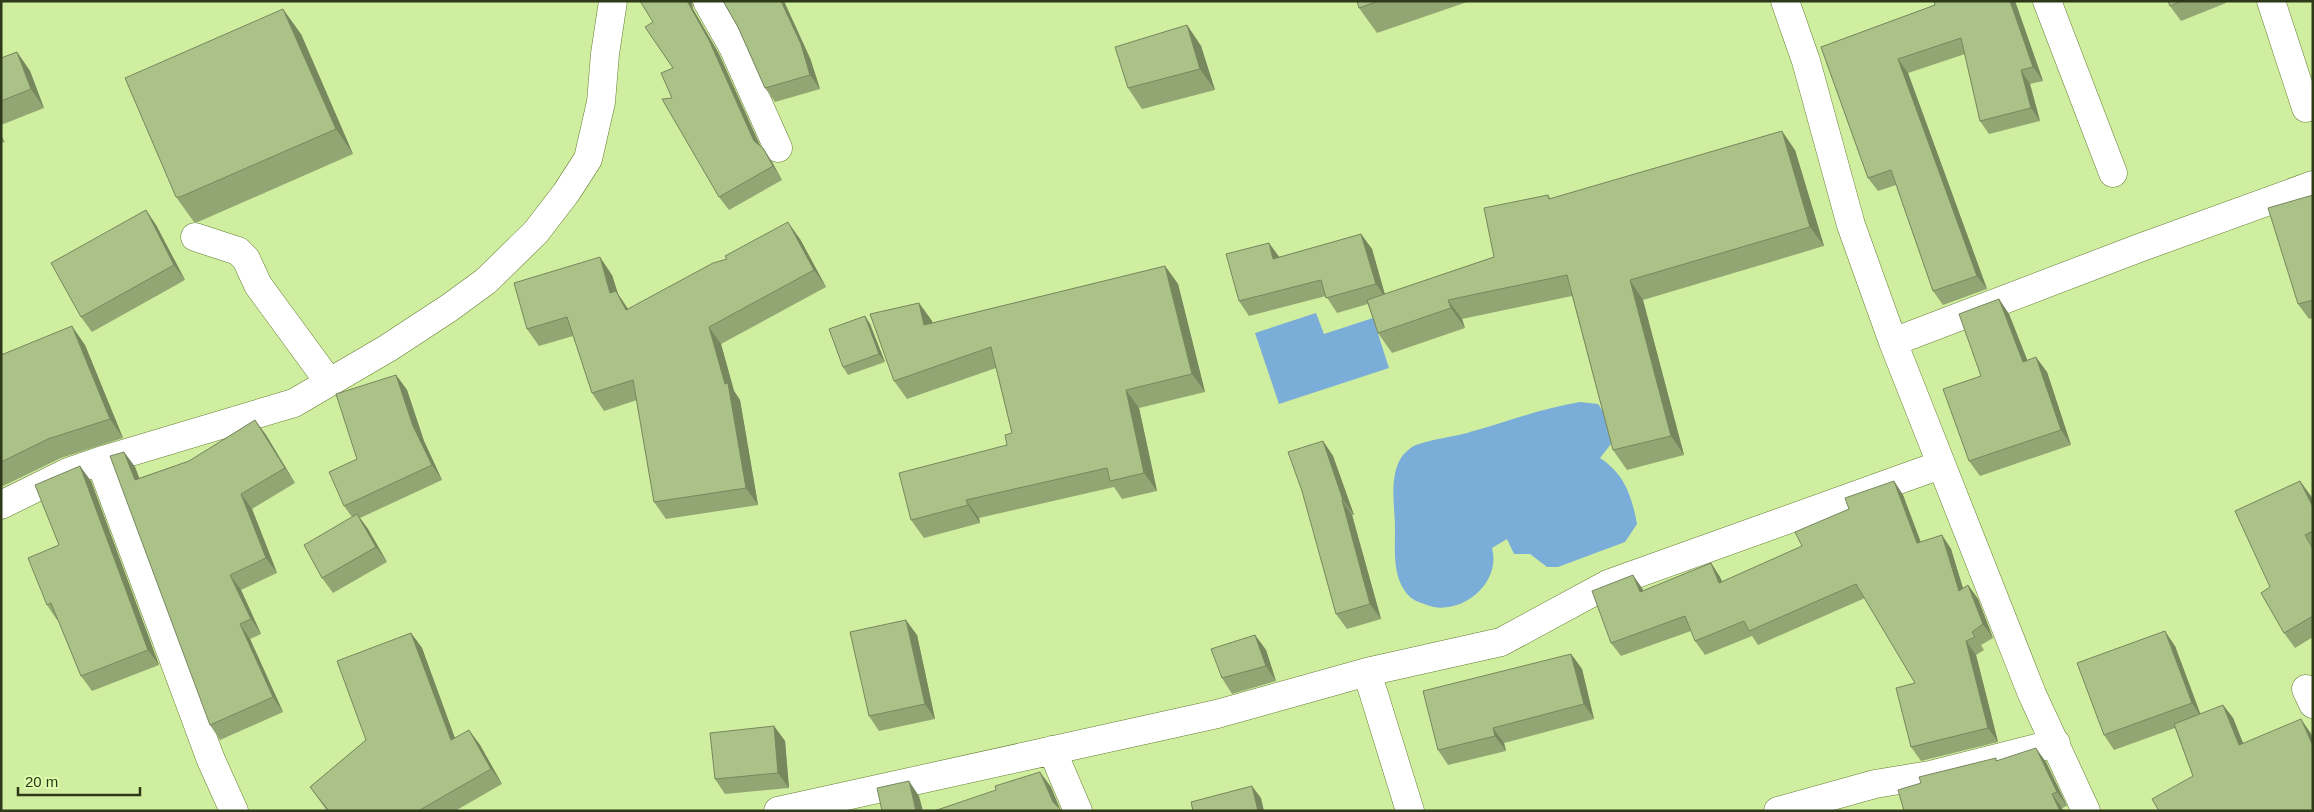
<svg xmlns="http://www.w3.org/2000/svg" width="2314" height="812" viewBox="0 0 2314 812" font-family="Arial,sans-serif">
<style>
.water{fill:#7badd9}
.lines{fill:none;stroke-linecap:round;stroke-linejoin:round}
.minor-casing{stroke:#647d31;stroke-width:29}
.minor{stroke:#fff;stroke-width:28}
.wall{fill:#92a674}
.shaded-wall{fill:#77875e}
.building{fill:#aac187;stroke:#77875e}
</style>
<rect width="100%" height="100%" fill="#d0ee9f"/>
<path class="water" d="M 1316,313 L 1324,334 L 1373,318 L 1389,368 L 1279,404 L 1255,333 Z
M 1580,402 L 1598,404 L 1605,414 L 1611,444 L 1600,458 C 1625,474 1632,497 1637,524 L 1625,542 L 1558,567 L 1547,567 L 1530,554 L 1514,554 L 1507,539 L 1492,548 C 1502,585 1458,619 1424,604 C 1419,602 1413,600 1410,597 C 1392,579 1395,552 1395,529 C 1395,506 1388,475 1403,455 C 1405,453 1409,449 1412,447 C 1424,440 1455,437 1470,432 C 1507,422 1542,408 1580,402 Z"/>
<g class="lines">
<defs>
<path id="minor" d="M 707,1 L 733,47 L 778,148
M 1785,1 L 1806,61 L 1851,225 L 1893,342 L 2032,694 L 2086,811
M 2047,1 L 2113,173
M 2271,1 L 2306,108
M 195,237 L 238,251 L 246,259 L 258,285 L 329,382
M 1893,342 L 2142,247 L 2313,185
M 100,461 L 211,760 L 234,811
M 1,505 L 68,472 L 100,461 L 294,403 L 388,348 L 449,308 L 486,281 L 536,232 L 566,193 L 588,159 L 601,102 L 605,54 L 613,1
M 1367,672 L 1410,811
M 2306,689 L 2313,704
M 1052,750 L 1078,811
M 778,811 L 1217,714 L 1367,672 L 1501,642 L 1608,584 L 1940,465
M 1778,811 L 1875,784 L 1930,775 L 2056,743"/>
</defs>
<use href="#minor" class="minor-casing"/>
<use href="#minor" class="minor"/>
</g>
<path class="wall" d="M 1357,1 L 1470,1 L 1377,33 L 1359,8 Z
M 1934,1 L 2015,1 L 2043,81 L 2030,84 L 2040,121 L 1989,134 L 1980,121 L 1965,54 L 1908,73 L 1987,289 L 1943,305 L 1933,291 L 1896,185 L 1878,191 L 1868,178 L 1821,47 L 1935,5 Z
M 2168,1 L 2225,1 L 2226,3 L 2181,21 L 2170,6 Z
M 693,9 L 719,54 L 760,146 L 763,148 L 772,162 L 782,180 L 729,210 L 719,197 L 672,98 L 673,68 L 653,22 Z
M 1187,25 L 1201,46 L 1215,90 L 1142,109 L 1128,88 Z
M 738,27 L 810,58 L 820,89 L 775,102 L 765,88 Z
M 301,34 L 353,154 L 198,222 L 194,222 L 176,197 Z
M 17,52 L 30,71 L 44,108 L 1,125 L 1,58 Z
M 1,135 L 5,142 L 1,143 Z
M 1795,150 L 1824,246 L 1643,300 L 1684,455 L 1627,470 L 1613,450 L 1572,296 L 1462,319 L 1465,328 L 1392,353 L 1378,333 L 1368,304 L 1337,313 L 1326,296 L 1249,316 L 1239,301 L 1279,257 L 1361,234 L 1372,249 L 1385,294 L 1494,257 L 1548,195 L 1551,199 Z
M 2313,195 L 2313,318 L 2309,319 L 2298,304 Z
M 146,210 L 156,225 L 185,280 L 92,332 L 81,317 Z
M 800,239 L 826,287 L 721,344 L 734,391 L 740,400 L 758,505 L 666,519 L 654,502 L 637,400 L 604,411 L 592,393 L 573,336 L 539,346 L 527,329 L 612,275 L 618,294 L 628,309 Z
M 1165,266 L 1178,284 L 1205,392 L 1139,408 L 1157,491 L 1122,499 L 1114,487 L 979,518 L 980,523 L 924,538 L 911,520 L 1007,445 L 1012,433 L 996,368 L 907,399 L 894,381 L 919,303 L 932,321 L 932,323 Z
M 1999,299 L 2009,314 L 2027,360 L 2047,372 L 2071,445 L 1980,476 L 1969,461 L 1981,376 Z
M 865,316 L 870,324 L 885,362 L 848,375 L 843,367 Z
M 85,345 L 123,438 L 61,458 L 1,487 L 1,384 Z
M 396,375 L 407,390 L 424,441 L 442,480 L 360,518 L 368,529 L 387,562 L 333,593 L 322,578 L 352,517 L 344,506 L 357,459 Z
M 255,420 L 266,435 L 295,483 L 252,509 L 277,573 L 241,590 L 261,634 L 250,639 L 283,712 L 220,740 L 210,725 L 124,452 L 135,467 L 139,478 L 189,461 Z
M 1323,441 L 1333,456 L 1354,515 L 1352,515 L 1381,619 L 1347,629 L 1336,614 Z
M 91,481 L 159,665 L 92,691 L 81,676 L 58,619 L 57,620 L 47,605 L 59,545 Z
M 1894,481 L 1903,495 L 1921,542 L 1942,535 L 1951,549 L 1963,588 L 1968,585 L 1978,599 L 1993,638 L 1981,645 L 1984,650 L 1976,655 L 1998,742 L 1921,761 L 1911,747 L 1915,683 L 1865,598 L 1758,645 L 1752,636 L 1705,655 L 1695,641 L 1691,631 L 1621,656 L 1611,643 L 1642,588 L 1643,591 L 1711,563 L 1720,577 L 1722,582 L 1802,546 L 1849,509 Z
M 2300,481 L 2313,500 L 2313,637 L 2295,648 L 2284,633 L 2270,587 Z
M 411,633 L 422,648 L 455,738 L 469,730 L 480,745 L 502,784 L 455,811 L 327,811 L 310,787 L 366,740 Z
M 917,635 L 935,719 L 879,731 L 869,716 Z
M 1255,635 L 1266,650 L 1276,681 L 1232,694 L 1222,678 Z
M 2175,646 L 2200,714 L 2223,705 L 2233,718 L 2243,743 L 2310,732 L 2313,738 L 2313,811 L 2193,776 L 2175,728 L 2114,750 L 2104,735 Z
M 1571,654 L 1582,669 L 1594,719 L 1504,743 L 1506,751 L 1448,765 L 1438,750 Z
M 774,726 L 785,741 L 789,788 L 725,794 L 715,779 Z
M 1997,760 L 2046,762 L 2067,806 L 2062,808 L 2063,811 L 1904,811 Z"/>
<path class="shaded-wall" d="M 687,1 L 692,1 L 693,9 L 719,54 L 764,154 L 754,141 Z
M 781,1 L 784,1 L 810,58 L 820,89 L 810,75 Z
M 2010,1 L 2015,1 L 2043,81 L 2033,67 Z
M 283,9 L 301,34 L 353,154 L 336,129 Z
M 1187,25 L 1201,46 L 1215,90 L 1200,69 Z
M 17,52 L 30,71 L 44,108 L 31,89 Z
M 1898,59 L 1908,73 L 1987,289 L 1977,276 Z
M 2021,70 L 2030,84 L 2040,121 L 2031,108 Z
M 1782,131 L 1795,150 L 1824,246 L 1810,227 Z
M 763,148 L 772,162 L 782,180 L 773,166 Z
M 146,210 L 156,225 L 185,280 L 174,265 Z
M 788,222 L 800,239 L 826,287 L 814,270 Z
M 1361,234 L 1372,249 L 1386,299 L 1376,284 Z
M 1269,243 L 1280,258 L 1273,259 Z
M 600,257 L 612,275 L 618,294 L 628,309 L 638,327 L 610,293 Z
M 1165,266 L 1178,284 L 1205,392 L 1192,374 Z
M 1630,280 L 1643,300 L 1684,455 L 1671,436 Z
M 1999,299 L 2009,314 L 2034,377 L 2023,362 Z
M 1448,300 L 1462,319 L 1465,328 L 1451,308 Z
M 919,303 L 932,321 L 937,343 L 924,325 Z
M 865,316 L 870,324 L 885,362 L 879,354 Z
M 72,326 L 85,345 L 123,438 L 110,419 Z
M 709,327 L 721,344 L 734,391 L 740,400 L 758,505 L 746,488 L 725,384 Z
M 2036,357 L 2047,372 L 2071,445 L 2061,430 Z
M 396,375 L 407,390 L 424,441 L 442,480 L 432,465 L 413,426 Z
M 1126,390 L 1139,408 L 1157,491 L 1144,473 Z
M 255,420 L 266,435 L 295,483 L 285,468 Z
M 1323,441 L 1333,456 L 1354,515 L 1343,500 Z
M 124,452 L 135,467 L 146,495 L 135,480 Z
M 80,466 L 91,481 L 159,665 L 148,650 Z
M 1894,481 L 1903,495 L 1926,557 L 1917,543 Z
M 2300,481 L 2311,496 L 2313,500 L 2313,507 Z
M 241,494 L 252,509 L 277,573 L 266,558 Z
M 966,500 L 979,518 L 980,523 L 968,505 Z
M 1342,500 L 1352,515 L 1381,619 L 1370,604 Z
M 357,514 L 368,529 L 387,562 L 376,547 Z
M 1942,535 L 1951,549 L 1968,605 L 1959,591 Z
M 1711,563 L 1720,577 L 1729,597 L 1719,583 Z
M 230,575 L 241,590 L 261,634 L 251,619 Z
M 1633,575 L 1642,588 L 1649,606 L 1640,592 Z
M 1968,585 L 1978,599 L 1993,638 L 1983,624 Z
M 906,620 L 917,635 L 935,719 L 925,704 Z
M 240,624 L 250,639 L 283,712 L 273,697 Z
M 2165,631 L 2175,646 L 2202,718 L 2192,703 Z
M 411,633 L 422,648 L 461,755 L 451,740 Z
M 1255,635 L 1266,650 L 1276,681 L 1266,666 Z
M 1966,641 L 1976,655 L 1998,742 L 1988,728 Z
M 1571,654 L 1582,669 L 1594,719 L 1584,704 Z
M 2223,705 L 2233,718 L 2249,758 L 2239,745 Z
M 2301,719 L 2310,732 L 2313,738 L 2313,746 Z
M 774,726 L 785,741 L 789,788 L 778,773 Z
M 1493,728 L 1504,743 L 1506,751 L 1495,736 Z
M 469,730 L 480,745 L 502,784 L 491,769 Z
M 2036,748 L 2046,762 L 2067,806 L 2057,792 Z
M 1040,772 L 1051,787 L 1061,811 L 1059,811 L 1053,802 Z
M 909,781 L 919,796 L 923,811 L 916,811 Z
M 1252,786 L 1261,798 L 1264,811 L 1258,811 Z
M 2052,794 L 2062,808 L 2063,811 L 2060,811 Z"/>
<path class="building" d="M 640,1 L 687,1 L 709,40 L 754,141 L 763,148 L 773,166 L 719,197 L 662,99 L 672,98 L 661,73 L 673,68 L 645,27 L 653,22 Z
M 723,1 L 781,1 L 801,44 L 810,75 L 765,88 L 738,27 Z
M 1357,1 L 1379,1 L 1359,8 Z
M 1934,1 L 2010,1 L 2033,67 L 2021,70 L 2031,108 L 1980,121 L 1961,38 L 1898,59 L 1977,276 L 1933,291 L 1891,170 L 1868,178 L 1821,47 L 1935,5 Z
M 2168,1 L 2181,1 L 2170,6 Z
M 283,9 L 336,129 L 180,197 L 176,197 L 125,78 Z
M 1187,25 L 1200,69 L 1128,88 L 1115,47 Z
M 17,52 L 31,89 L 1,101 L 1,58 Z
M 1782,131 L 1810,227 L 1630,280 L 1671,436 L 1613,450 L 1567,275 L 1448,300 L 1451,308 L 1378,333 L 1367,300 L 1494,257 L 1484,208 L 1548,195 L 1549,199 Z
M 2313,195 L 2313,300 L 2298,304 L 2268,208 Z
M 146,210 L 174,265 L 81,317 L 51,263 Z
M 788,222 L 814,270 L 709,327 L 725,384 L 728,383 L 746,488 L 654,502 L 633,380 L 592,393 L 567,317 L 527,329 L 514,283 L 600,257 L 610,293 L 616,291 L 626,310 L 713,263 L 727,259 L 725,256 Z
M 1361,234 L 1376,284 L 1326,298 L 1321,280 L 1239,301 L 1226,254 L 1269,243 L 1273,259 Z
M 1165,266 L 1192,374 L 1126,390 L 1144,473 L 1110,481 L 1107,468 L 966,500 L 968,505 L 911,520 L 899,473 L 1007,445 L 1005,435 L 1012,433 L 991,347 L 894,381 L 870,314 L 919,303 L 924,325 Z
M 1999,299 L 2023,362 L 2036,357 L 2061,430 L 1969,461 L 1943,389 L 1981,376 L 1959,314 Z
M 865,316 L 879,354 L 843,367 L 829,329 Z
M 72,326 L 110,419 L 48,439 L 1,462 L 1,355 Z
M 396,375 L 413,426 L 432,465 L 344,506 L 329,472 L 357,459 L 336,394 Z
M 255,420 L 285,468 L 241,494 L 266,558 L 230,575 L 251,619 L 240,624 L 273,697 L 210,725 L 110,456 L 124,452 L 135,480 L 189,461 Z
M 1323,441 L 1343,500 L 1342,500 L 1370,604 L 1336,614 L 1302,491 L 1288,452 Z
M 80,466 L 148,650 L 81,676 L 51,603 L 47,605 L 28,558 L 59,545 L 35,485 Z
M 1894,481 L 1917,543 L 1942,535 L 1959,591 L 1968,585 L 1983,624 L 1972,632 L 1975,637 L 1966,641 L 1988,728 L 1911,747 L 1896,688 L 1915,683 L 1856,584 L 1749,631 L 1744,621 L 1695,641 L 1685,616 L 1611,643 L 1592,591 L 1633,575 L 1640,592 L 1711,563 L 1719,583 L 1802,546 L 1795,532 L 1849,509 L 1845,498 Z
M 2300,481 L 2313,507 L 2313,531 L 2305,535 L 2313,549 L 2313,616 L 2284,633 L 2261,593 L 2270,587 L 2235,511 Z
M 357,514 L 376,547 L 322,578 L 304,545 Z
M 906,620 L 925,704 L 869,716 L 850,632 Z
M 2165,631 L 2192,703 L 2104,735 L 2077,663 Z
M 411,633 L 451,740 L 469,730 L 491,769 L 418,811 L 329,811 L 310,787 L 366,740 L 337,661 Z
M 1255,635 L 1266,666 L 1222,678 L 1211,649 Z
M 1571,654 L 1584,704 L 1493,728 L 1495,736 L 1438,750 L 1423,691 Z
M 2223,705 L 2239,745 L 2301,719 L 2313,746 L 2313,811 L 2159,811 L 2152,799 L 2193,776 L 2174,724 Z
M 774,726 L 778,773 L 715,779 L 710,733 Z
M 2036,748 L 2057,792 L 2052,794 L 2060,811 L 1904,811 L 1898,790 L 1921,783 L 1919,777 L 1996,758 L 1996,761 Z
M 1040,772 L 1053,802 L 1060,809 L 1060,811 L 934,811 L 996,790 L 995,786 Z
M 909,781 L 916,811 L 882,811 L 877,788 Z
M 1252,786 L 1258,811 L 1193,811 L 1191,802 Z"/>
<rect width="2314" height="812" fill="none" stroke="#2d3919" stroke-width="5"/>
<path d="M18 787v8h122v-8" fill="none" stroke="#2d3919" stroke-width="2.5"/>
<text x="25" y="787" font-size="15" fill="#2d3919" stroke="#ddfcac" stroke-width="4" paint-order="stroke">20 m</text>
</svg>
